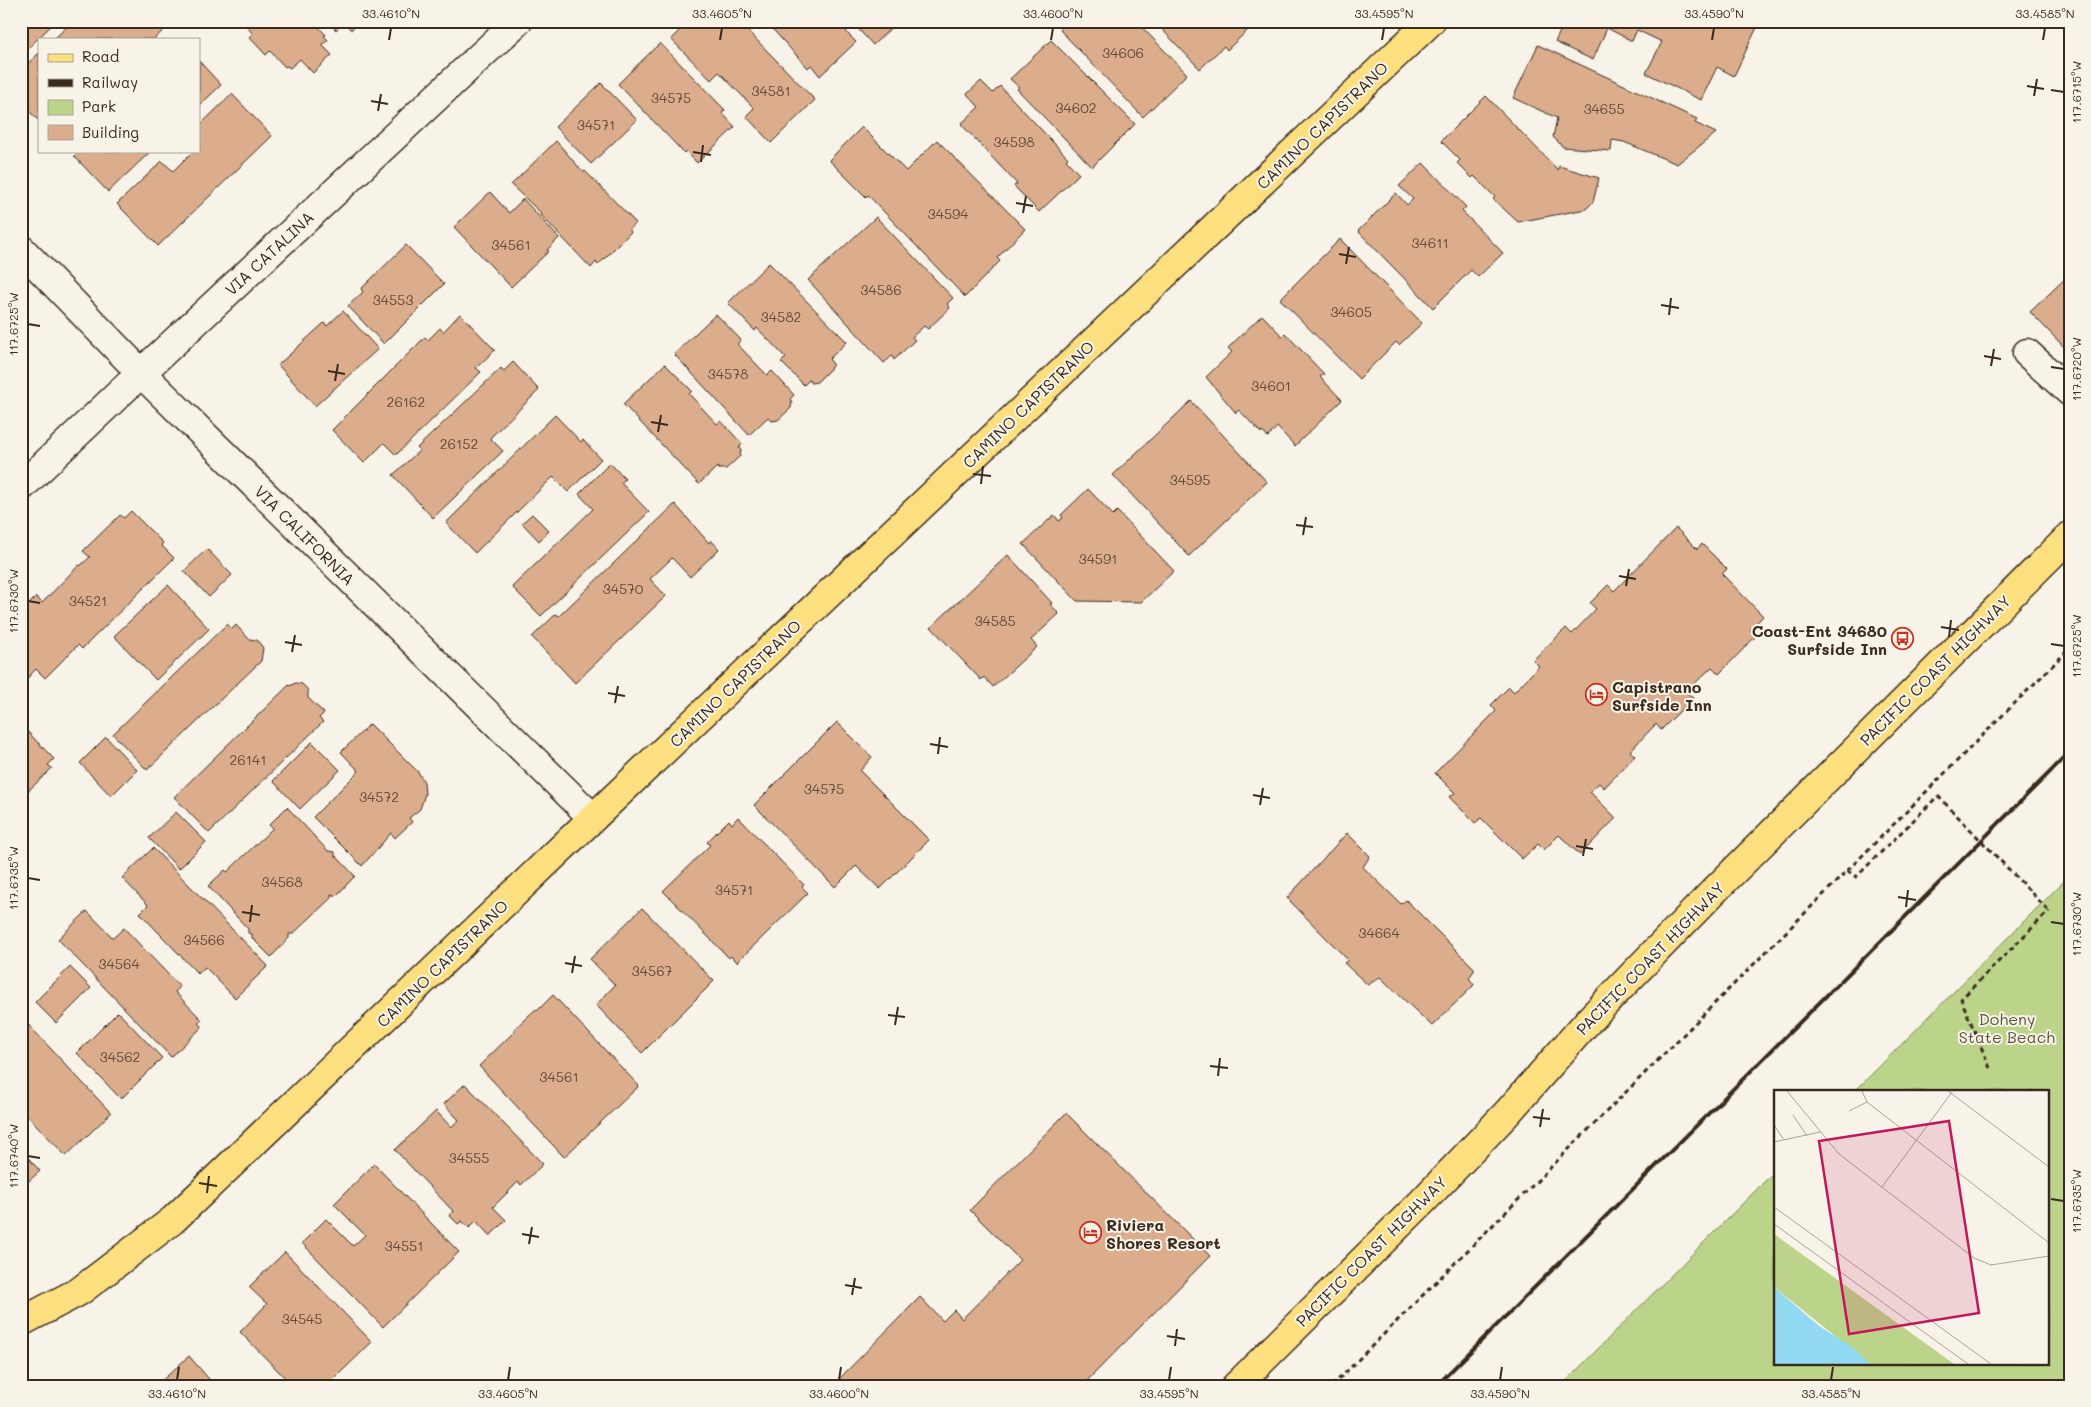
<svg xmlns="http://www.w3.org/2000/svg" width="2091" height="1407" viewBox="0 0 2091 1407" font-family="Mali,sans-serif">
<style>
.green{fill:#bcd48a;stroke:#7c7f54}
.building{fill:#dbad8c;stroke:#3b2a1e}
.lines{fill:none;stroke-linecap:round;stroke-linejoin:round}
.minor-casing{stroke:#3b2a1e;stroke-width:31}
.major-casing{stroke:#3b2a1e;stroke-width:31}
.path{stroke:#3b2a1e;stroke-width:3;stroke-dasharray:5 4;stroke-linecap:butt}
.minor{stroke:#f7f3e8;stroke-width:28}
.major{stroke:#fce080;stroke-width:28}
.rail{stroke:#3b2a1e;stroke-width:4}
.path-bridge{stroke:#3b2a1e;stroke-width:3;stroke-dasharray:5 4;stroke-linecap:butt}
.ticks{fill:none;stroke:#3b2a1e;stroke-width:2}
.labels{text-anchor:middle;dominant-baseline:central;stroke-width:4;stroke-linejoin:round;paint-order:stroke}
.number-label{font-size:14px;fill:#634b3a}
.street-label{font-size:16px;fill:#3b2a1e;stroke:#f7f3e8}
.poi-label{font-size:16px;font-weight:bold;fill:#3b2a1e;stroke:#f7f3e8;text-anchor:start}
.park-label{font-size:16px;fill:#5b5439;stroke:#f7f3e8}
.inset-road{fill:none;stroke:#aca397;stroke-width:1}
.view{fill:#c2185b;fill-opacity:0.15;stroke:#c2185b;stroke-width:2.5}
.inset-edge{fill:none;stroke:#3b2a1e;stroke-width:2.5}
.neatline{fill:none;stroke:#3b2a1e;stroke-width:2}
.ticks-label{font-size:12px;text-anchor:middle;fill:#3b2a1e}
</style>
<rect width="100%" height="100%" fill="#f7f3e8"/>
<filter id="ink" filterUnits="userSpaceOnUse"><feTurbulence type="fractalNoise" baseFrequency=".02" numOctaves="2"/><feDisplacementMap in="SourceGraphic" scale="10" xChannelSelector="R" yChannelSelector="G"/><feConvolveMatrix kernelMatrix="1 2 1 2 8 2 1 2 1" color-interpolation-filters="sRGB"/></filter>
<g filter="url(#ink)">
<path class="green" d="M 2070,875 L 2070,1386 L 1561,1386 L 1775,1171 L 1775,1363 L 2047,1363 L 2047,1091 L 1855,1091 Z"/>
<path class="building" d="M 21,21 L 56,21 L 21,55 Z
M 73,21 L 159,21 L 166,28 L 154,39 L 54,39 Z
M 242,21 L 313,21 L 326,35 L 324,36 L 328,40 L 322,45 L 332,55 L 313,73 L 300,59 L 290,68 L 287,66 L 285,67 L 270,51 L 266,55 L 249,37 L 253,34 Z
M 328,21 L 365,21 L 361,25 L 358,22 L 351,30 L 344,22 L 336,30 Z
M 689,21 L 738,21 L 815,100 L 771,143 L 746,116 L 754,108 L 719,72 L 711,80 L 671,39 Z
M 765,21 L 841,21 L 849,29 L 846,32 L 856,42 L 820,76 L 811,65 L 808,68 Z
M 851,21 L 898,21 L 873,45 Z
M 1069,21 L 1136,21 L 1187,74 L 1143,117 L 1060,30 Z
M 1154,21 L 1238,21 L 1247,31 L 1227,50 L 1224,46 L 1200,69 Z
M 1565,21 L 1757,21 L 1759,23 L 1734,76 L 1717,67 L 1701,100 L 1646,73 L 1662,42 L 1637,30 L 1632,41 L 1607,28 L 1593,60 L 1555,42 Z
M 1051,40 L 1135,124 L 1092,167 L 1017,89 L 1019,87 L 1010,79 Z
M 660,43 L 725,110 L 722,113 L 735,127 L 697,163 L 686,151 L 684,153 L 618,84 Z
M 1538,45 L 1697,119 L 1695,123 L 1716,133 L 1677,164 L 1624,142 L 1612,140 L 1611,151 L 1563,147 L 1553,137 L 1557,118 L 1513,98 Z
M 39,53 L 39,121 L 21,103 L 21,70 Z
M 199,61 L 221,85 L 199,106 Z
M 981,81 L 993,93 L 1000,86 L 1068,158 L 1066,160 L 1079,174 L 1039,212 L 1014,186 L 1017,184 L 961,124 L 979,107 L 967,94 Z
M 601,83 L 637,120 L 591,164 L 555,127 Z
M 232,94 L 272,136 L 158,246 L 117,204 L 162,161 L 173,171 L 193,151 L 199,151 L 199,126 Z
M 1486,96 L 1558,170 L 1559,166 L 1599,178 L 1593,202 L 1586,209 L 1518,222 L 1493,199 L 1495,197 L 1474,176 L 1472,178 L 1457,163 L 1460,160 L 1441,141 Z
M 862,127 L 906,171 L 937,140 L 1025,229 L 997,258 L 1000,261 L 965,297 L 868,195 L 866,197 L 829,160 Z
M 556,141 L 583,172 L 585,171 L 636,223 L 629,229 L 631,232 L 598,265 L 596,262 L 591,268 L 540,214 L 541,213 L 511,185 Z
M 79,151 L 151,151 L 108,192 L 74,156 Z
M 1423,163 L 1466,207 L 1462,211 L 1503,253 L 1478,277 L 1471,270 L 1433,308 L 1358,231 L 1396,193 L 1407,205 L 1413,199 L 1399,186 Z
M 490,192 L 509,213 L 523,199 L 559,238 L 547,250 L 549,251 L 511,287 L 454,227 Z
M 876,217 L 953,298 L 947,304 L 950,308 L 928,329 L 924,326 L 912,337 L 915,340 L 894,360 L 892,356 L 884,363 L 808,280 Z
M 1340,239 L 1422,323 L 1399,345 L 1396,342 L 1359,379 L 1280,299 Z
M 406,245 L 444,284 L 384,344 L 348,306 L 363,292 L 361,289 Z
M 769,263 L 847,342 L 829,359 L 833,364 L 830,369 L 817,382 L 811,383 L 809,380 L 804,385 L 781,362 L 786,358 L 757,328 L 755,331 L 728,303 Z
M 2070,274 L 2070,353 L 2030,312 Z
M 343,311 L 378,349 L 315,406 L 278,365 L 324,323 L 327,326 Z
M 460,314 L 495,350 L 476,368 L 481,372 L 396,455 L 384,443 L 364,463 L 332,430 L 425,337 L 428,340 L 440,328 L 443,332 Z
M 716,314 L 741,340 L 737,344 L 767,375 L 772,371 L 794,395 L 790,399 L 792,402 L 791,408 L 778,420 L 772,421 L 768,417 L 749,435 L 674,354 Z
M 1262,315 L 1282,336 L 1285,333 L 1324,374 L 1320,377 L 1342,400 L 1295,446 L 1277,427 L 1268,437 L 1261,431 L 1261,433 L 1239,410 L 1236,413 L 1206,377 L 1232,352 L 1228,348 Z
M 513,362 L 539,390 L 490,438 L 503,451 L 433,518 L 393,475 L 420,450 L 417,448 L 501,368 L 504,371 Z
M 665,364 L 692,391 L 689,394 L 717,424 L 721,421 L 742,444 L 739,448 L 741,449 L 740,456 L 726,469 L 719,469 L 717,467 L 699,484 L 623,404 Z
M 1191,401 L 1267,482 L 1189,556 L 1113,475 Z
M 555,415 L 581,442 L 583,440 L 601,459 L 568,492 L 553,477 L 475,553 L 446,523 Z
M 610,463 L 625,479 L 621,483 L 649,512 L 541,616 L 512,587 L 593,509 L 579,494 Z
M 1088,489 L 1113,515 L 1117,511 L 1174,571 L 1141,602 L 1077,601 L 1023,544 L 1054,515 L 1059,521 L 1063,518 L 1061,515 Z
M 675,504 L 709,543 L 711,540 L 719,549 L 690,577 L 672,558 L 650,579 L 666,596 L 575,683 L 532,637 L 556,614 L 559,616 Z
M 131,511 L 163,543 L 161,545 L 174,558 L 82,649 L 78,645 L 45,678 L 36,669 L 21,685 L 21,612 L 36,597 L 42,603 L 79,565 L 80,566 L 90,557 L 83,551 L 120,515 L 124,518 Z
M 532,514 L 549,531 L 539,541 L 522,523 Z
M 1676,528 L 1697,549 L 1702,544 L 1727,569 L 1722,574 L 1763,616 L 1750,630 L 1756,636 L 1719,674 L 1712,667 L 1686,692 L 1693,698 L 1661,730 L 1656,724 L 1630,751 L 1635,756 L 1604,788 L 1599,783 L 1590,792 L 1616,818 L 1580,855 L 1559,835 L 1544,850 L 1538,844 L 1522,859 L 1481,818 L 1475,823 L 1449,797 L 1455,793 L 1435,773 L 1496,711 L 1491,705 L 1509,687 L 1514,692 L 1539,666 L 1533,660 L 1566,628 L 1572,634 L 1596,609 L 1590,603 L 1608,585 L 1614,591 Z
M 207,549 L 232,575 L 209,597 L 184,571 Z
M 1008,555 L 1052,603 L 1050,604 L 1059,614 L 1031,640 L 1037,647 L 993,687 L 984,677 L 981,680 L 931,627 Z
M 168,585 L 209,629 L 156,680 L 114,636 Z
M 227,624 L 232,629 L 236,625 L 249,639 L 257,640 L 263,648 L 261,661 L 147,770 L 113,734 Z
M 295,683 L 302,684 L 308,690 L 308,698 L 324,713 L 319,718 L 323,722 L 209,833 L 174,797 L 289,685 L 290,686 Z
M 837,722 L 872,757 L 860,771 L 929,840 L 880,889 L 856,866 L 835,887 L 754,805 Z
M 370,724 L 418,772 L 424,782 L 425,794 L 420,809 L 409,818 L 412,822 L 395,838 L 391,833 L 362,866 L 313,817 L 359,771 L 341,752 Z
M 21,725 L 54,759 L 48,765 L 52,768 L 25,794 L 21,791 Z
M 106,737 L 137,770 L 111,796 L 80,763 Z
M 312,742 L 340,770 L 300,809 L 273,781 Z
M 287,807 L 328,851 L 335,852 L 335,857 L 336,856 L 355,876 L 336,896 L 331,894 L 331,898 L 293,934 L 289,934 L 289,938 L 271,957 L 252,938 L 252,934 L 248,933 L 248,929 L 208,886 L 225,870 L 227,872 L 273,828 L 269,825 Z
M 176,812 L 206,842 L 179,869 L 149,838 Z
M 738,817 L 804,885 L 802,887 L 808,893 L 737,962 L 731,956 L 729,958 L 663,891 L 710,845 L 707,842 L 729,820 L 732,824 Z
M 1347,833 L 1370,856 L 1363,867 L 1401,904 L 1406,900 L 1475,969 L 1469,978 L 1474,985 L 1432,1026 L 1380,977 L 1368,985 L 1344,963 L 1348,960 L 1287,898 Z
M 153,848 L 268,966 L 235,998 L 205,967 L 198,974 L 140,913 L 148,905 L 122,878 Z
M 642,908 L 714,981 L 642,1053 L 596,1005 L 615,985 L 590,959 Z
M 87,911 L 113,938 L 124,928 L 180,987 L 175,992 L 202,1020 L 198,1023 L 202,1027 L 171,1057 L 58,939 Z
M 70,967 L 91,988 L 56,1023 L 35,1002 Z
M 553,995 L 639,1086 L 564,1157 L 479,1066 L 515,1031 L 514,1029 L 536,1009 L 537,1011 Z
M 118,1012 L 162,1058 L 121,1099 L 77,1053 Z
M 21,1017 L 111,1113 L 66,1156 L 21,1109 Z
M 465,1084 L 543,1164 L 521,1185 L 518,1182 L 493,1207 L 506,1220 L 490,1236 L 476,1221 L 469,1228 L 462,1221 L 458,1224 L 449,1215 L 453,1211 L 395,1150 L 436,1111 L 451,1127 L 459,1120 L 444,1104 Z
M 1066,1113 L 1210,1256 L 1082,1386 L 832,1386 L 920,1297 L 943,1321 L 954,1310 L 962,1319 L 1020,1260 L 970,1210 Z
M 21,1150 L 40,1171 L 21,1188 Z
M 374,1164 L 459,1252 L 383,1327 L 302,1243 L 326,1219 L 353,1246 L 365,1235 L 334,1204 Z
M 285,1252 L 372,1342 L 336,1377 L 323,1386 L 293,1386 L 240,1332 L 267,1304 L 249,1287 Z
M 189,1356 L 215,1386 L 156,1386 Z"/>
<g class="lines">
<defs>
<path id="minor" d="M 21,249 L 141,373 L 593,818
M 2027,353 L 2070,392
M 21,487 L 141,373 L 518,21"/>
<path id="major" d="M 21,1322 L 80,1291 L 173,1220 L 593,818 L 1431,21
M 1236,1386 L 1423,1201 L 1508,1112 L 1590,1019 L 1714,891 L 2070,536"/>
</defs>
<use href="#minor" class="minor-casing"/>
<use href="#major" class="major-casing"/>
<path class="path" d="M 1847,870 L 1856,877 L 1938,796
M 1990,1068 L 1961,999 L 2049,911
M 1332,1386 L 2070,648"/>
<use href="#minor" class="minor"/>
<use href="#major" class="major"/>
<path class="rail" d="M 1436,1386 L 2070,752"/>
<path class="path-bridge" d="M 1938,796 L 2049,911"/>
</g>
</g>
<path class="ticks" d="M 389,40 L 391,28M 720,40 L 722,28M 1051,40 L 1053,28M 1382,40 L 1384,28M 1712,40 L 1714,28M 2043,40 L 2045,28M 2027,86 L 2044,89M 2051,90 L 2064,92M 2034,96 L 2037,79M 371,101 L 388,104M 378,111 L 381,94M 693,152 L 711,155M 701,162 L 703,145M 1016,203 L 1033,206M 1023,213 L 1026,196M 1339,254 L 1356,257M 1346,264 L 1349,247M 1661,305 L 1679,308M 1669,315 L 1671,298M 28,324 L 40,326M 1984,356 L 2001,359M 1991,366 L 1994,349M 2051,367 L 2064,369M 328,371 L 345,374M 335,381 L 338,364M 651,422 L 668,425M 658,432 L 661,415M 973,474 L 991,476M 981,484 L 983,466M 1296,525 L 1313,527M 1303,535 L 1306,517M 1619,576 L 1636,579M 1626,586 L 1629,569M 28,601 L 40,603M 1941,627 L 1959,630M 1949,637 L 1951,620M 285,642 L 302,645M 2051,644 L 2064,646M 292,652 L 295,635M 608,693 L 625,696M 615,703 L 618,686M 930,744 L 948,747M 938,754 L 940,737M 1253,795 L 1270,798M 1260,805 L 1263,788M 1576,846 L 1593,849M 1583,856 L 1586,839M 28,878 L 40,880M 1898,897 L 1916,900M 1906,907 L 1908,890M 242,912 L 260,915M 250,922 L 252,905M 2051,922 L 2064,924M 565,963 L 582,966M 572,973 L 575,956M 888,1015 L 905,1017M 895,1025 L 898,1007M 1210,1066 L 1228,1068M 1218,1076 L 1220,1058M 1533,1117 L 1550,1119M 1540,1127 L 1543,1109M 28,1156 L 40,1158M 199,1183 L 217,1186M 207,1193 L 209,1176M 2051,1199 L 2064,1201M 522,1234 L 539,1237M 529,1244 L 532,1227M 845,1285 L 862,1288M 852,1295 L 855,1278M 1167,1336 L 1185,1339M 1175,1346 L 1177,1329M 177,1380 L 179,1367M 508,1380 L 510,1367M 839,1380 L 841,1367M 1169,1380 L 1171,1367M 1500,1380 L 1502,1367M 1831,1380 L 1833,1367"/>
<defs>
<symbol id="bus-ring" viewBox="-11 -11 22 22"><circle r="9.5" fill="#f7f3e8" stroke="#c8321e" stroke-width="1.5"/><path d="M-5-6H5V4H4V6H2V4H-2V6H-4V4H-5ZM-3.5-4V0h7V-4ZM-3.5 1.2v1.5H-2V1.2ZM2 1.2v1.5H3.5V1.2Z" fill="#c8321e"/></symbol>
<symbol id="hotel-ring" viewBox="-11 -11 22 22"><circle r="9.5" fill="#f7f3e8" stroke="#c8321e" stroke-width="1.5"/><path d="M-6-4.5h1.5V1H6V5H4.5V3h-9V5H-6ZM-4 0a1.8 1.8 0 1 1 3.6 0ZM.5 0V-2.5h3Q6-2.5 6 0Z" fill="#c8321e"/></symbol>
</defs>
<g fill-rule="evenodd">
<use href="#bus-ring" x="1890" y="626" width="25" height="25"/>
<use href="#hotel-ring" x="1584" y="682" width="25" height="25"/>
<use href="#hotel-ring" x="1078" y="1220" width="25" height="25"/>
</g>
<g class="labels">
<g class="number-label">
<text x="1123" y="52">34606</text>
<text x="771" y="90">34581</text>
<text x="671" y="97">34575</text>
<text x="1076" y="107">34602</text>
<text x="1604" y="108">34655</text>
<text x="596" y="124">34571</text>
<text x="1014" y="141">34598</text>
<text x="948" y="213">34594</text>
<text x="1430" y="242">34611</text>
<text x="511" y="244">34561</text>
<text x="881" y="289">34586</text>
<text x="393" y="299">34553</text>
<text x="1351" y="311">34605</text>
<text x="781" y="316">34582</text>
<text x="728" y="373">34578</text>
<text x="1271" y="385">34601</text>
<text x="406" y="401">26162</text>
<text x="459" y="443">26152</text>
<text x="1190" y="479">34595</text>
<text x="1098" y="558">34591</text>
<text x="623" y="588">34570</text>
<text x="88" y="600">34521</text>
<text x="995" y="620">34585</text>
<text x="248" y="759">26141</text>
<text x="824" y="788">34575</text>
<text x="379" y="796">34572</text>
<text x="282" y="881">34568</text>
<text x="734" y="889">34571</text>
<text x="1379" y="932">34664</text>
<text x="204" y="939">34566</text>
<text x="119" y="963">34564</text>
<text x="652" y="970">34567</text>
<text x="120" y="1056">34562</text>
<text x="559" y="1076">34561</text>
<text x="469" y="1157">34555</text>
<text x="404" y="1245">34551</text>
<text x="302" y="1318">34545</text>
</g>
<g class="street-label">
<text transform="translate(1322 125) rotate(-44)">CAMINO CAPISTRANO</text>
<text transform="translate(269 253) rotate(-43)">VIA CATALINA</text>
<text transform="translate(1028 404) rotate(-44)">CAMINO CAPISTRANO</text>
<text transform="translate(305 535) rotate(45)">VIA CALIFORNIA</text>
<text transform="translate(1935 670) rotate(-45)">PACIFIC COAST HIGHWAY</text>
<text transform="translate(735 683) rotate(-44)">CAMINO CAPISTRANO</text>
<text transform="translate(1650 958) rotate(-46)">PACIFIC COAST HIGHWAY</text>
<text transform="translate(442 963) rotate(-44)">CAMINO CAPISTRANO</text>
<text transform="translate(1371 1251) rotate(-45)">PACIFIC COAST HIGHWAY</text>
</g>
<g class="poi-label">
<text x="1887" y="630" text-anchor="end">Coast-Ent 34680<tspan x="1887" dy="18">Surfside Inn</tspan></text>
<text x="1612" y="686">Capistrano<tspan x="1612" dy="18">Surfside Inn</tspan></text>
<text x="1106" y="1224">Riviera<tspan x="1106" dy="18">Shores Resort</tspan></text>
</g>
<g class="park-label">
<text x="2007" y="1018">Doheny<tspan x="2007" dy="18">State Beach</tspan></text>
</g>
</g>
<g transform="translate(1774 1090)">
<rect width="275" height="275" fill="#f7f3e8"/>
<path d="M 0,144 L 180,274 L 96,274 L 0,197 Z" fill="#bcd48a"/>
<path d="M 0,197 L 45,236 L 78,257 L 96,274 L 0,274 Z" fill="#91daf2"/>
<path class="inset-road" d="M 13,1 L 65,64 L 200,168 L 217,175 L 275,166M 88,1 L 93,12 L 275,153M 174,1 L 275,77M 75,21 L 93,12M 19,25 L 33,46M 0,35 L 10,50M 0,52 L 46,42M 108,97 L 178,2M 0,117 L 217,274M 0,134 L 194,274"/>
<path class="view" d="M 175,31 L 205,223 L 75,244 L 45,51 Z"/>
<rect width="275" height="275" class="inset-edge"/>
</g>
<rect width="2091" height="1407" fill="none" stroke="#f7f3e8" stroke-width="55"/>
<rect x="38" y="38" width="162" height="115" fill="#f7f3e8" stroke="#aca397"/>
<rect x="48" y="54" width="25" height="8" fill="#fce080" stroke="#aca397"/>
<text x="82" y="62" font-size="15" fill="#3b2a1e">Road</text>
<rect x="48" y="79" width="25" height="8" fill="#3b2a1e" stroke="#aca397"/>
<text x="82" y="88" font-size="15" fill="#3b2a1e">Railway</text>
<rect x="48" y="100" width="25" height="15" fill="#bcd48a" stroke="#aca397"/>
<text x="82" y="112" font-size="15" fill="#3b2a1e">Park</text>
<rect x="48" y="125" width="25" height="15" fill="#dbad8c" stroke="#aca397"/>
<text x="82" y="138" font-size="15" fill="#3b2a1e">Building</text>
<rect x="28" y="28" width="2036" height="1352" class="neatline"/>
<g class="ticks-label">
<text x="391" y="18">33.4610°N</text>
<text x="722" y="18">33.4605°N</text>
<text x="1053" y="18">33.4600°N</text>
<text x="1384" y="18">33.4595°N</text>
<text x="1714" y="18">33.4590°N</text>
<text x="2045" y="18">33.4585°N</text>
<text transform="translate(2077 92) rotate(-90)" y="4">117.6715°W</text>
<text transform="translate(14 324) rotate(-90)" y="4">117.6725°W</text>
<text transform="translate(2077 369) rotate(-90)" y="4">117.6720°W</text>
<text transform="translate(14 601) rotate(-90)" y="4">117.6730°W</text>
<text transform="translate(2077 646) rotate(-90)" y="4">117.6725°W</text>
<text transform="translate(14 878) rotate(-90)" y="4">117.6735°W</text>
<text transform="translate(2077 924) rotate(-90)" y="4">117.6730°W</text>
<text transform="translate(14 1156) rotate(-90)" y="4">117.6740°W</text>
<text transform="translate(2077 1201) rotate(-90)" y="4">117.6735°W</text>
<text x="177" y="1398">33.4610°N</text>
<text x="508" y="1398">33.4605°N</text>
<text x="839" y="1398">33.4600°N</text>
<text x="1169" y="1398">33.4595°N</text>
<text x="1500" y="1398">33.4590°N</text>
<text x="1831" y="1398">33.4585°N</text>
</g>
</svg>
